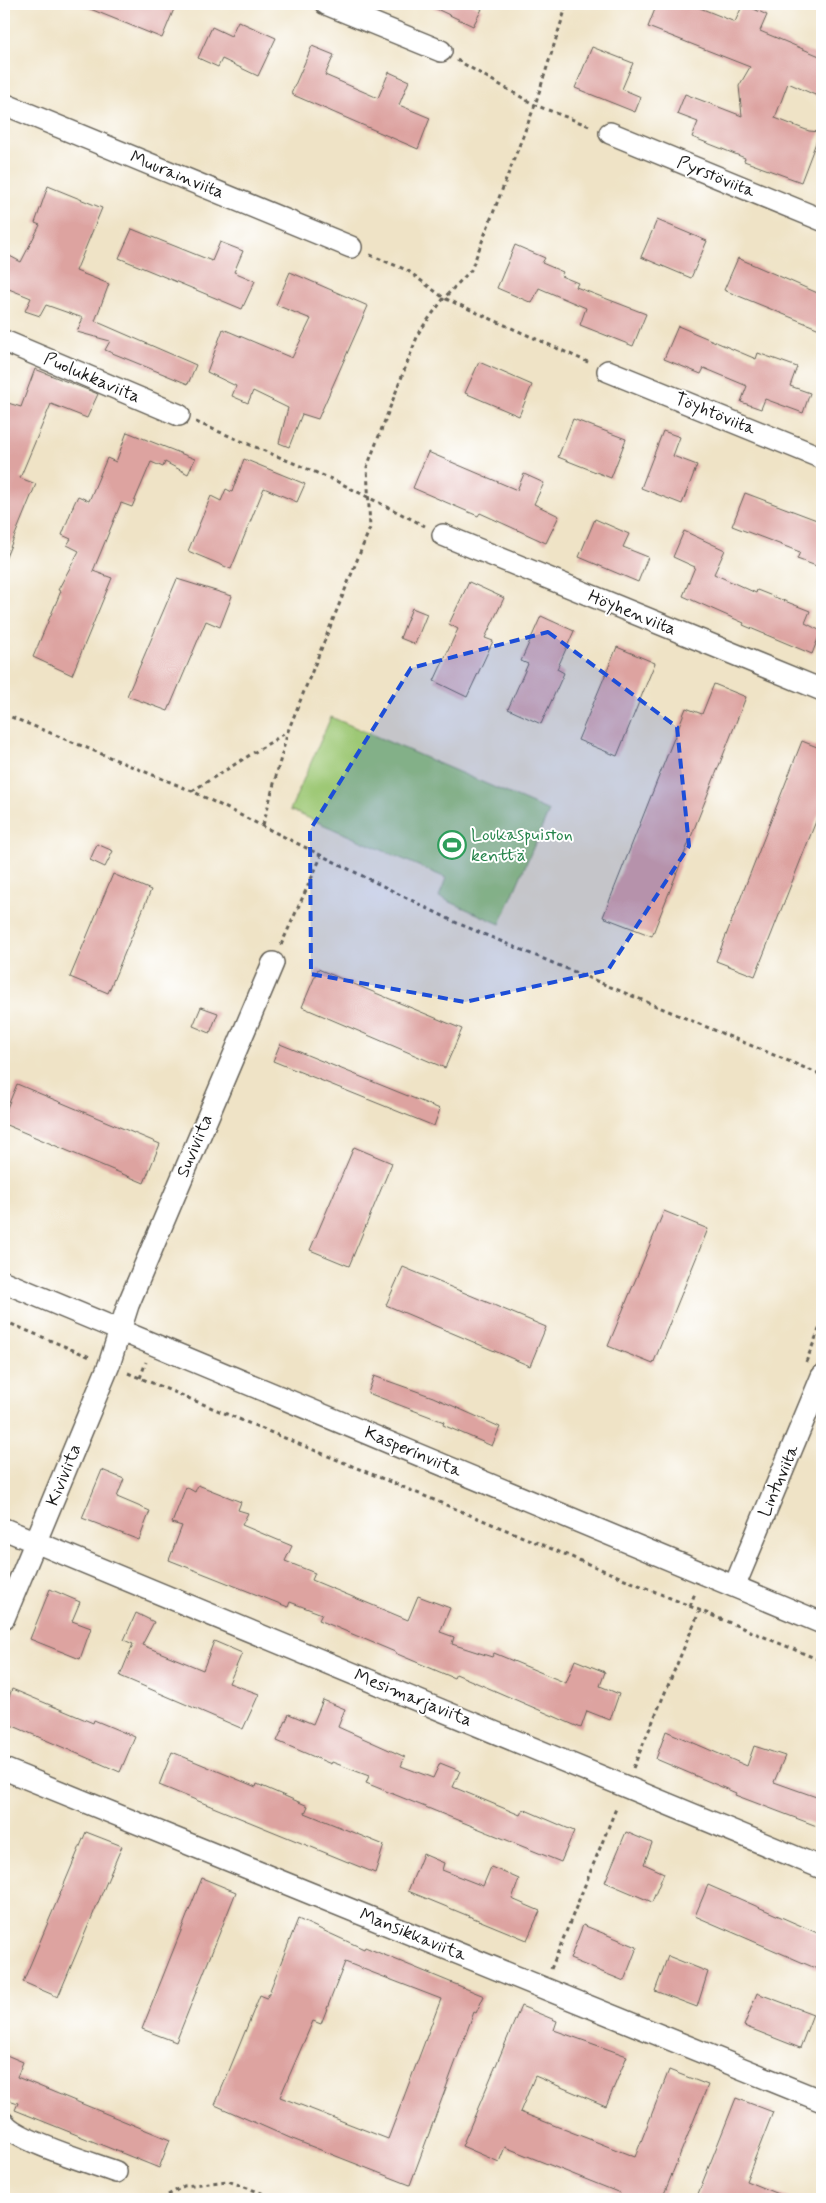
<svg xmlns="http://www.w3.org/2000/svg" width="826" height="2203" viewBox="0 0 826 2203" font-family="Mynerve,sans-serif">
<style>
.green{fill:#9dc874;stroke:#5c7248}
.building{fill:#dda3a0;fill-rule:evenodd}
.lines{fill:none;stroke-linecap:round;stroke-linejoin:round}
.minor-casing{stroke:#666258;stroke-width:24}
.path{stroke:#666258;stroke-width:3;stroke-dasharray:4 4;stroke-linecap:butt}
.minor{stroke:#fff;stroke-width:21}
.marked{fill:#1d4ed8;fill-opacity:0.2;stroke:#1d4ed8;stroke-width:4;stroke-dasharray:10 6;stroke-linejoin:round}
.labels{text-anchor:middle;dominant-baseline:central;stroke-width:4;stroke-linejoin:round;paint-order:stroke}
.street-label{font-size:18px;fill:#1c1c1c;stroke:#fff}
.leisure-label{font-size:18px;fill:#27864d;stroke:#fff;text-anchor:start}
</style>
<rect width="100%" height="100%" fill="#fff"/>
<filter id="ink" filterUnits="userSpaceOnUse"><feTurbulence type="fractalNoise" baseFrequency=".02" numOctaves="2"/><feDisplacementMap in="SourceGraphic" scale="10" xChannelSelector="R" yChannelSelector="G"/><feConvolveMatrix kernelMatrix="1 2 1 2 8 2 1 2 1" color-interpolation-filters="sRGB"/></filter>
<filter id="wash" filterUnits="userSpaceOnUse"><feTurbulence type="fractalNoise" baseFrequency=".0096" numOctaves="4" result="noise"/><feDisplacementMap in="SourceGraphic" scale="20" xChannelSelector="R" yChannelSelector="G"/><feGaussianBlur stdDeviation="1.12" result="paint"/><feColorMatrix in="noise" values="0 0 0 0 0 0 0 0 0 0 0 0 0 0 0 0 0 1.4 0 .05"/><feComposite in="paint" operator="in"/></filter>
<g filter="url(#wash)">
<rect width="100%" height="100%" fill="#efe3c6"/>
<path class="green" d="M 331,717 L 549,811 L 500,924 L 439,897 L 446,878 L 290,810 Z"/>
<g id="blocks">
<path class="building" d="M 78,4 L 162,4 L 174,9 L 162,38 Z
M 426,4 L 471,4 L 482,9 L 473,26 Z
M 657,4 L 690,4 L 735,22 L 743,4 L 767,15 L 760,31 L 822,57 L 822,98 L 788,83 L 775,118 L 809,131 L 820,132 L 801,182 L 744,161 L 745,158 L 692,137 L 698,122 L 677,114 L 685,94 L 742,116 L 739,86 L 750,67 L 648,27 Z
M 238,21 L 276,38 L 258,76 L 222,59 L 218,67 L 198,58 L 212,27 L 231,36 Z
M 312,46 L 334,55 L 325,75 L 378,98 L 389,72 L 409,81 L 399,105 L 430,118 L 418,149 L 291,94 Z
M 592,47 L 633,63 L 622,89 L 641,97 L 635,112 L 575,88 Z
M 48,186 L 102,208 L 76,271 L 109,284 L 95,321 L 196,365 L 188,384 L 105,350 L 110,341 L 77,332 L 83,318 L 46,305 L 40,316 L 25,311 L 31,298 L 4,287 L 4,253 L 21,262 L 40,225 L 35,223 Z
M 657,220 L 707,241 L 691,278 L 641,257 Z
M 132,229 L 212,261 L 220,242 L 243,251 L 234,272 L 255,281 L 242,309 L 119,258 Z
M 515,245 L 545,258 L 542,263 L 563,272 L 561,276 L 578,283 L 576,287 L 646,314 L 633,346 L 580,325 L 586,308 L 539,288 L 532,303 L 497,288 Z
M 738,258 L 822,295 L 822,330 L 724,290 Z
M 290,272 L 368,306 L 318,419 L 302,414 L 289,447 L 279,443 L 288,408 L 253,391 L 248,403 L 232,396 L 236,386 L 207,372 L 223,329 L 292,358 L 311,319 L 276,305 Z
M 678,326 L 756,359 L 758,353 L 797,367 L 790,386 L 810,393 L 803,413 L 765,399 L 761,409 L 741,402 L 747,386 L 704,368 L 701,374 L 664,359 Z
M 479,362 L 532,385 L 519,416 L 465,393 Z
M 35,369 L 98,394 L 87,418 L 51,404 L 20,478 L 36,484 L 4,562 L 4,414 L 8,403 L 21,407 Z
M 573,419 L 626,439 L 611,478 L 558,457 Z
M 663,431 L 680,437 L 673,456 L 697,465 L 682,504 L 641,488 Z
M 127,432 L 195,459 L 188,474 L 165,462 L 163,467 L 151,462 L 132,507 L 121,503 L 93,571 L 112,578 L 72,675 L 33,657 L 61,591 L 58,590 L 79,551 L 67,545 L 71,539 L 62,535 L 74,504 L 78,496 L 89,501 L 107,458 L 116,462 Z
M 428,452 L 517,490 L 524,474 L 544,483 L 534,504 L 559,516 L 546,543 L 480,513 L 478,516 L 413,488 Z
M 244,459 L 305,484 L 297,502 L 264,488 L 231,569 L 188,551 L 211,496 L 221,501 L 226,489 L 232,492 Z
M 745,493 L 822,522 L 822,568 L 797,559 L 800,552 L 732,526 Z
M 595,519 L 629,534 L 623,547 L 648,557 L 638,582 L 579,557 Z
M 684,531 L 725,550 L 714,574 L 756,593 L 757,590 L 810,611 L 805,623 L 821,631 L 812,654 L 743,625 L 744,623 L 683,596 L 695,567 L 673,557 Z
M 177,579 L 232,596 L 220,627 L 206,621 L 168,711 L 127,696 Z
M 469,582 L 504,598 L 485,638 L 493,641 L 467,697 L 434,681 L 458,629 L 449,624 Z
M 412,608 L 427,614 L 415,644 L 400,638 Z
M 541,616 L 574,631 L 557,669 L 564,673 L 541,724 L 508,709 L 528,664 L 521,661 Z
M 617,647 L 655,663 L 617,756 L 578,740 Z
M 714,684 L 746,697 L 652,936 L 603,917 L 686,708 L 702,714 Z
M 802,741 L 822,749 L 822,806 L 755,976 L 716,961 Z
M 97,844 L 113,851 L 105,867 L 90,860 Z
M 113,874 L 151,890 L 108,993 L 70,977 Z
M 318,969 L 462,1029 L 445,1068 L 302,1007 Z
M 201,1007 L 218,1013 L 210,1033 L 193,1026 Z
M 280,1044 L 440,1109 L 434,1126 L 273,1061 Z
M 17,1084 L 160,1144 L 144,1183 L 4,1124 L 4,1115 Z
M 354,1147 L 392,1163 L 349,1266 L 310,1250 Z
M 664,1211 L 708,1229 L 653,1364 L 608,1346 Z
M 403,1267 L 546,1327 L 530,1366 L 386,1305 Z
M 374,1376 L 433,1397 L 500,1427 L 492,1446 L 443,1425 L 444,1422 L 368,1393 Z
M 102,1470 L 124,1479 L 117,1497 L 150,1511 L 139,1540 L 82,1518 Z
M 198,1485 L 241,1502 L 238,1510 L 248,1513 L 242,1525 L 292,1546 L 285,1561 L 315,1573 L 312,1580 L 408,1620 L 418,1596 L 450,1608 L 440,1632 L 454,1637 L 452,1644 L 492,1657 L 494,1653 L 566,1683 L 575,1660 L 605,1672 L 600,1686 L 619,1694 L 610,1720 L 587,1711 L 581,1728 L 456,1674 L 454,1678 L 395,1653 L 395,1652 L 319,1620 L 322,1614 L 290,1602 L 288,1607 L 169,1560 L 182,1526 L 172,1523 L 186,1487 L 195,1492 Z
M 50,1589 L 80,1602 L 72,1621 L 91,1628 L 80,1659 L 30,1639 Z
M 136,1613 L 154,1622 L 142,1645 L 203,1670 L 214,1641 L 242,1653 L 229,1683 L 259,1694 L 243,1729 L 120,1676 L 133,1644 L 124,1640 Z
M 12,1689 L 93,1723 L 94,1720 L 135,1737 L 120,1772 L 4,1722 L 4,1710 Z
M 323,1700 L 345,1709 L 338,1727 L 405,1757 L 401,1766 L 433,1778 L 440,1763 L 460,1771 L 453,1787 L 520,1815 L 523,1809 L 574,1831 L 561,1862 L 366,1783 L 369,1776 L 332,1762 L 331,1764 L 277,1741 L 289,1714 L 313,1724 Z
M 666,1731 L 747,1766 L 754,1746 L 785,1756 L 774,1782 L 822,1799 L 822,1828 L 735,1795 L 736,1793 L 656,1759 Z
M 172,1752 L 256,1787 L 257,1784 L 308,1806 L 305,1813 L 384,1845 L 375,1873 L 159,1785 Z
M 86,1832 L 122,1846 L 58,1997 L 23,1982 Z
M 626,1832 L 652,1843 L 644,1864 L 664,1873 L 652,1902 L 605,1882 Z
M 423,1854 L 444,1863 L 442,1870 L 483,1886 L 491,1867 L 519,1879 L 512,1899 L 540,1911 L 527,1940 L 408,1891 Z
M 202,1878 L 236,1892 L 176,2042 L 142,2029 Z
M 708,1885 L 822,1935 L 822,1971 L 695,1916 Z
M 298,1919 L 364,1949 L 365,1947 L 484,1996 L 476,2013 L 474,2012 L 410,2185 L 290,2138 L 215,2105 L 260,1995 L 267,1998 ZM 345,1962 L 441,1999 L 388,2139 L 280,2097 L 313,2021 L 321,2024 Z
M 583,1925 L 637,1947 L 624,1981 L 570,1959 Z
M 668,1956 L 708,1972 L 697,2007 L 655,1991 Z
M 757,1993 L 813,2014 L 800,2048 L 744,2026 Z
M 521,2006 L 557,2021 L 554,2030 L 627,2056 L 606,2106 L 535,2076 L 520,2112 L 635,2157 L 669,2070 L 708,2085 L 662,2199 L 630,2199 L 619,2195 L 620,2193 L 505,2147 L 499,2162 L 462,2146 Z
M 4,2054 L 23,2062 L 17,2077 L 170,2140 L 159,2168 L 15,2110 L 18,2103 L 9,2100 L 4,2108 Z
M 736,2098 L 773,2112 L 746,2181 L 790,2199 L 696,2199 Z"/>
</g>
</g>
<g filter="url(#ink)">
<use href="#blocks" fill-opacity="0" stroke="#666258" stroke-width="1"/>
<g class="lines">
<defs>
<path id="minor" d="M 326,4 L 441,51
M 4,104 L 351,247
M 610,133 L 822,220
M 4,341 L 179,415
M 608,371 L 822,458
M 443,535 L 822,690
M 4,1282 L 822,1623
M 4,1529 L 822,1868
M 735,1585 L 822,1376
M 4,1618 L 109,1365 L 128,1305 L 273,963
M 4,1769 L 822,2101
M 4,2123 C 17,2141 92,2163 116,2172"/>
</defs>
<use href="#minor" class="minor-casing"/>
<path class="path" d="M 457,60 L 535,105 L 592,127
M 370,255 L 407,270 L 444,298 L 590,363
M 196,422 L 336,481 L 425,526
M 4,714 L 192,791 L 457,923 L 822,1075
M 192,791 L 287,732
M 263,825 L 288,731 L 370,528 L 367,467 L 419,332 L 444,298 L 471,270 L 535,105 L 567,4
M 281,945 L 321,857
M 4,1321 L 90,1357
M 806,1362 L 822,1322
M 128,1373 L 822,1661
M 140,1378 L 146,1362
M 690,1606 L 695,1593
M 633,1768 L 700,1610
M 551,1969 L 617,1806
M 161,2199 L 184,2186 L 228,2181 L 278,2199"/>
<use href="#minor" class="minor"/>
</g>
</g>
<path class="marked" d="M 548,632 L 677,727 L 689,846 L 608,970 L 465,1002 L 311,974 L 310,830 L 411,668 Z"/>
<defs>
<symbol id="stadium-ring" viewBox="-11 -11 22 22"><circle r="9.5" fill="#fff" stroke="#2e9e5b" stroke-width="1.5"/><path d="M0-5a6.5 5 0 1 0 0 10a6.5 5 0 1 0 0-10ZM-3.5-1.8h7v3.6h-7Z" fill="#2e9e5b"/></symbol>
</defs>
<g fill-rule="evenodd">
<use href="#stadium-ring" x="436" y="829" width="32" height="32"/>
</g>
<g class="labels">
<g class="street-label">
<text transform="translate(177 175) rotate(22)">Muurainviita</text>
<text transform="translate(716 177) rotate(22)">Pyrstöviita</text>
<text transform="translate(92 378) rotate(23)">Puolukkaviita</text>
<text transform="translate(715 414) rotate(22)">Töyhtöviita</text>
<text transform="translate(632 613) rotate(22)">Höyhenviita</text>
<text transform="translate(195 1146) rotate(-67)">Suviviita</text>
<text transform="translate(413 1452) rotate(23)">Kasperinviita</text>
<text transform="translate(64 1475) rotate(-68)">Kiviviita</text>
<text transform="translate(779 1481) rotate(-67)">Lintuviita</text>
<text transform="translate(413 1698) rotate(22)">Mesimarjaviita</text>
<text transform="translate(413 1935) rotate(22)">Mansikkaviita</text>
</g>
<g class="leisure-label">
<text x="471" y="835">Loukaspuiston<tspan x="471" dy="21">kenttä</tspan></text>
</g>
</g>
<rect width="826" height="2203" fill="none" stroke="#fff" stroke-width="20"/>
</svg>
